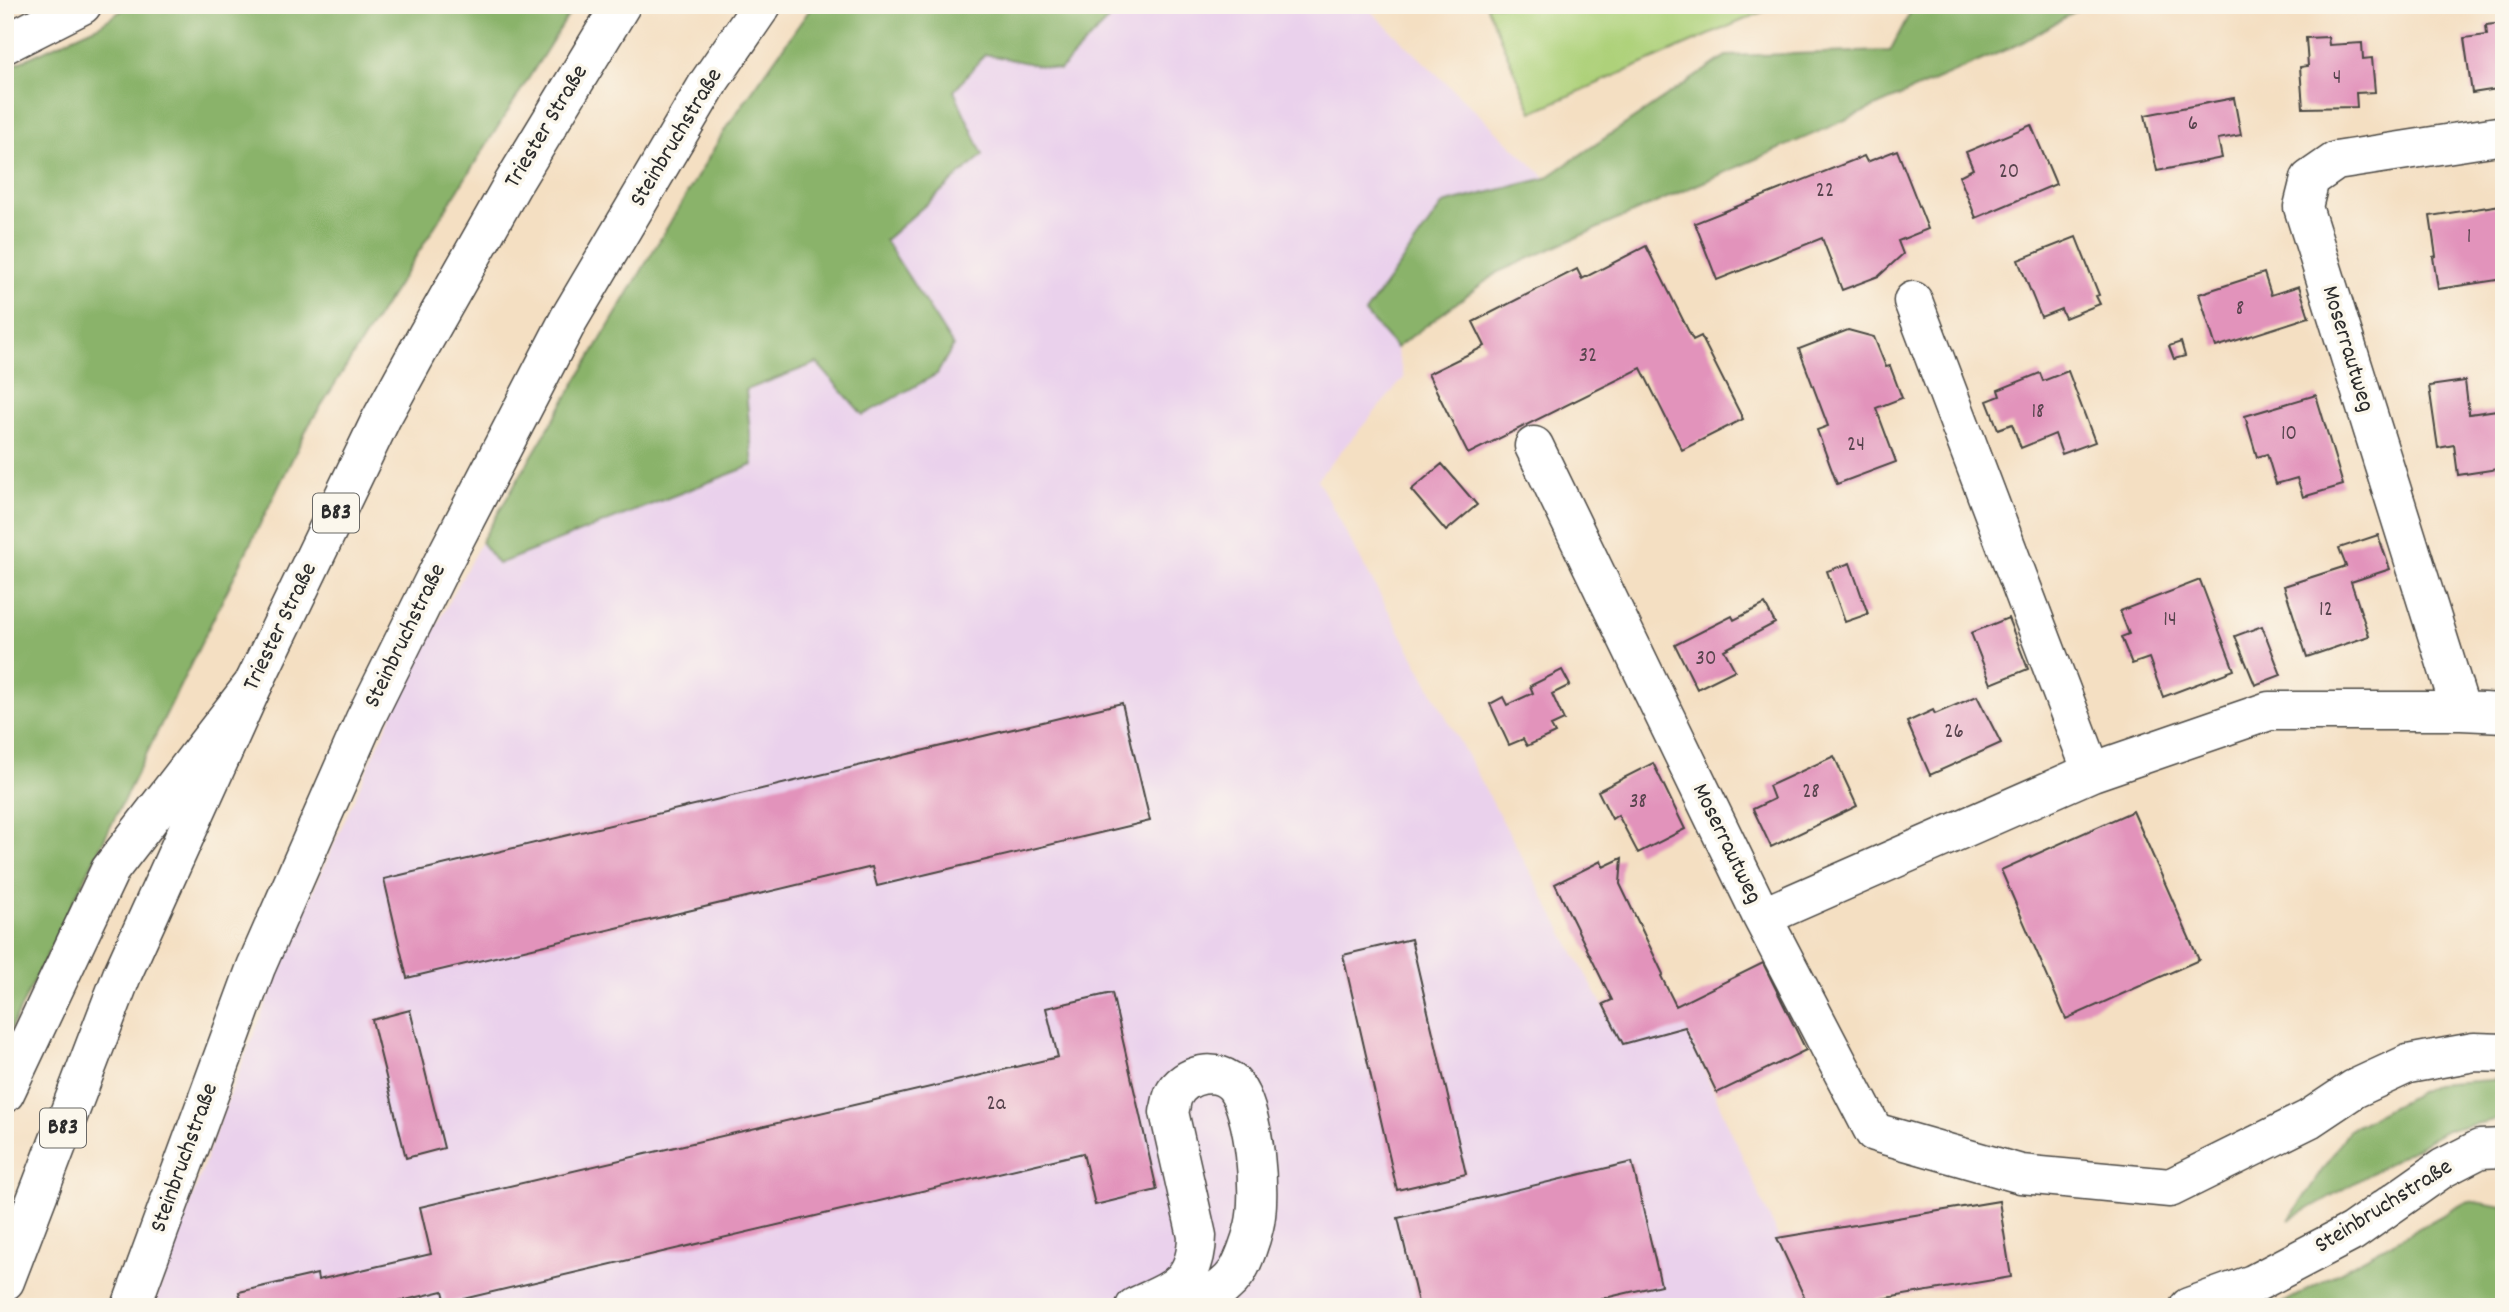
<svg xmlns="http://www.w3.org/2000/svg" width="2509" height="1312" viewBox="0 0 2509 1312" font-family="Dekko,sans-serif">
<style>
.built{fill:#ead1ec}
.green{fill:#aed17a;stroke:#6c7e52;stroke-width:2}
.forest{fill:#8ab36a;stroke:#5a6f4a;stroke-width:2}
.building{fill:#e293bb}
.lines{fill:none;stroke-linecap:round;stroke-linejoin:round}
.minor-casing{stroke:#494642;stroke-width:41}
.major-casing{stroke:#494642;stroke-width:41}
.highway-casing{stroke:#494642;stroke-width:41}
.minor{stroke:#fff;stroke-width:38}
.major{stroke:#fff;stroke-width:38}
.highway{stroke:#fff;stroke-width:38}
.labels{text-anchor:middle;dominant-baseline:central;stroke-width:7;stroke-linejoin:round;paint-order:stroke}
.number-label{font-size:21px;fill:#59454f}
.shield{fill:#fbf7ec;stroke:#696865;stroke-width:2}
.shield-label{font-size:23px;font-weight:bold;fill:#2b2b2b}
.street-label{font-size:24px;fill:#2b2b2b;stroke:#fbf7ec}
</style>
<rect width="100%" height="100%" fill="#fbf7ec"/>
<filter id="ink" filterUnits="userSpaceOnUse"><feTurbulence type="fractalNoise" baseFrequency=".0143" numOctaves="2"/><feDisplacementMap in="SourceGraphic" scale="14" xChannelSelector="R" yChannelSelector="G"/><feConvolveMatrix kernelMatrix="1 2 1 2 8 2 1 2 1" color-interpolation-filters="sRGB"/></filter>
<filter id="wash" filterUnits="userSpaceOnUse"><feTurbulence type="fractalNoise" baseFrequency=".00686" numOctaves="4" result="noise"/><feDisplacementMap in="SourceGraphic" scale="28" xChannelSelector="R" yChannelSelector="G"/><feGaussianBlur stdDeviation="1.57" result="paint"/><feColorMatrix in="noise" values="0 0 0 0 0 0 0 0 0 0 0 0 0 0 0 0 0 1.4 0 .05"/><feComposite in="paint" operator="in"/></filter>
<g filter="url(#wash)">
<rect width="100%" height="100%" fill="#f4dfc2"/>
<path class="built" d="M 1112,5 L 1364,5 L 1546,178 L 1443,204 L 1365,313 L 1396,348 L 1404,378 L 1317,479 L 1623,1043 L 1685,1027 L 1809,1307 L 153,1307 L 222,1114 L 295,931 L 407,681 L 481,542 L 498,564 L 746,391 L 817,362 L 863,415 L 953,346 L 885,240 L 983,155 L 954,91 L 985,54 L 1060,70 L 1107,21 Z"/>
<path class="green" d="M 1486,5 L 1778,5 L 1532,112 Z"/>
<path class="forest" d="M 130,5 L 575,5 L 309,425 L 5,1040 L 5,69 L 100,25 Z
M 813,5 L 1112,5 L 1107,21 L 1060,70 L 985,54 L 954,91 L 983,155 L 885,240 L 953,346 L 937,374 L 863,415 L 817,363 L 746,390 L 753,465 L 498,564 L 481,542 L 726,128 Z
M 1914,5 L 2086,5 L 2021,43 L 1498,272 L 1396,348 L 1365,313 L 1443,204 L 1546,178 L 1726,56 L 1890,51 Z
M 2504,1079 L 2504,1118 L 2447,1130 L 2289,1220 L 2349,1130 L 2434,1084 Z
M 2468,1201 L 2504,1207 L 2504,1307 L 2276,1307 Z"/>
<g id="blocks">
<path class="building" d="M 2504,23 L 2504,88 L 2472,93 L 2464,38 L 2487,35 L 2486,25 Z
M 2328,37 L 2329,45 L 2362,43 L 2363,59 L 2372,58 L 2375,92 L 2356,93 L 2357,107 L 2303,108 L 2300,67 L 2308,66 L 2306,38 Z
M 2234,98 L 2241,135 L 2218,139 L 2222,158 L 2157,171 L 2145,115 Z
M 2031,125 L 2056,184 L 1976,218 L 1959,176 L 1973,169 L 1966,152 Z
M 1897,150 L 1928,229 L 1898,241 L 1903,254 L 1879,276 L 1842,290 L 1822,238 L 1717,280 L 1695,223 L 1864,156 L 1867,162 Z
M 2501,205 L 2504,221 L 2504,279 L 2438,289 L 2433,257 L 2436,256 L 2430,216 Z
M 2076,237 L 2099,295 L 2096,296 L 2100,304 L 2065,318 L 2061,309 L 2041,317 L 2018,260 Z
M 1646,246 L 1693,340 L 1701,336 L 1743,419 L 1682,450 L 1641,368 L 1468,454 L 1428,374 L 1485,346 L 1473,322 L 1577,269 L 1582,279 Z
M 2264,273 L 2271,295 L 2299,286 L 2309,317 L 2216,347 L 2199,294 Z
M 1848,330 L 1874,337 L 1886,367 L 1890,366 L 1902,398 L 1876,408 L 1896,462 L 1837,484 L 1817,430 L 1828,426 L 1799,349 Z
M 2181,342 L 2185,356 L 2174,359 L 2169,346 Z
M 2068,371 L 2095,442 L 2062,454 L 2055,434 L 2021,448 L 2012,424 L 1998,429 L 1987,401 L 2000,396 L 1998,390 L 2040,373 L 2043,381 Z
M 2465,381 L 2469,414 L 2504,409 L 2504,468 L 2458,475 L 2454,445 L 2438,448 L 2429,386 Z
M 2316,395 L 2343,485 L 2303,497 L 2297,478 L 2276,484 L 2267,454 L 2257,457 L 2245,416 Z
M 1442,464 L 1477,505 L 1446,531 L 1411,490 Z
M 2378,535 L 2390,569 L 2351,582 L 2369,636 L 2307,657 L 2284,586 L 2346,566 L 2339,548 Z
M 1850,563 L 1868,614 L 1845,622 L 1827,571 Z
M 2200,580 L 2234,670 L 2163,697 L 2149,658 L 2132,664 L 2121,637 L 2129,634 L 2120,611 Z
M 1765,604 L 1775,623 L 1724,650 L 1735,670 L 1697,689 L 1675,645 L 1732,616 L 1734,620 Z
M 2008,618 L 2028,669 L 1991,684 L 1971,633 Z
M 2262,626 L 2281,675 L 2255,685 L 2235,636 Z
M 1562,670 L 1570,685 L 1552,694 L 1564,720 L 1551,726 L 1555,733 L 1527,746 L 1523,739 L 1509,745 L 1490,704 L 1503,697 L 1507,705 L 1533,693 L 1530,686 Z
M 1977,696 L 2001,743 L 1930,775 L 1907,722 L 1933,710 L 1935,714 Z
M 1122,703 L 1150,821 L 877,886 L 872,867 L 407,978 L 384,879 Z
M 1834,756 L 1857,806 L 1771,847 L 1753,809 L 1774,799 L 1769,786 Z
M 1653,763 L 1685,829 L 1638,853 L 1618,815 L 1612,819 L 1598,791 Z
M 2133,811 L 2199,960 L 2066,1019 L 2001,870 Z
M 1622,858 L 1620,884 L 1663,974 L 1661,976 L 1676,1006 L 1763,963 L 1806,1050 L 1717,1093 L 1685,1027 L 1623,1044 L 1603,1004 L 1612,1000 L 1555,884 L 1601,861 L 1603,867 Z
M 1411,939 L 1466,1174 L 1397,1190 L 1343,955 Z
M 1112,993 L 1157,1190 L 1095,1205 L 1083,1153 L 446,1303 L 443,1291 L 376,1307 L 243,1307 L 239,1292 L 317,1274 L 318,1280 L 431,1254 L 420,1207 L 1058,1057 L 1046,1008 Z
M 410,1010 L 444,1148 L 406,1158 L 372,1020 Z
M 1632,1162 L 1661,1285 L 1566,1307 L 1419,1307 L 1398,1218 Z
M 1999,1201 L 2011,1277 L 1833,1307 L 1809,1307 L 1777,1238 Z"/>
</g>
</g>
<g filter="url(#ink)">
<use href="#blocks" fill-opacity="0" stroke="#494642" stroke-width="2"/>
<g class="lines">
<defs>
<path id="minor" d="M 5,44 L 82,5
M 1913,301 L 2092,772
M 1534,446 L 1762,917 L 1874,1132 L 2021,1174 L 2170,1188 L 2309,1119 L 2354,1089 L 2408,1064 L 2474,1052 L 2504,1053
M 2461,711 L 2303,207 L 2310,179 L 2336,161 L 2504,135
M 1762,917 L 2092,772 L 2269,711 L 2461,711 L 2504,713
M 131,1307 L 256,967 L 365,719 L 441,566 L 569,319 L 709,82 L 762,5
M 1135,1307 C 1173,1289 1196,1284 1197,1236 L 1169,1112 C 1171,1107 1171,1101 1173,1096 C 1184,1073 1219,1066 1235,1086 C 1255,1112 1262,1196 1254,1227 C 1251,1240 1244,1260 1237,1272 C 1222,1294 1193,1305 1168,1307
M 2189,1307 L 2253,1284 L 2352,1232 L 2443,1168 L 2480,1149 L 2504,1148"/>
<path id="major" d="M 5,1281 L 122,975 L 254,683 L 381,419 L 422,344 L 512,185 L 621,5"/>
<path id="highway" d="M 5,1093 L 110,870 L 254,683"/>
</defs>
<use href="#minor" class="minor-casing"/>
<use href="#major" class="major-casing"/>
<use href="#highway" class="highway-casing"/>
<use href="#minor" class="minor"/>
<use href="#major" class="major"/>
<use href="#highway" class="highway"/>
</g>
</g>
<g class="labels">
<g class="number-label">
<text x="2337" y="79">4</text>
<text x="2193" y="125">6</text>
<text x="2009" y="173">20</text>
<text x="1825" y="192">22</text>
<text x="2469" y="238">1</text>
<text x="2240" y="310">8</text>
<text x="1588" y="357">32</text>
<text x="2038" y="413">18</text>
<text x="2289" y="435">10</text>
<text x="1856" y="446">24</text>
<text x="2326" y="611">12</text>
<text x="2170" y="621">14</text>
<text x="1706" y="660">30</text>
<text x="1954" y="733">26</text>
<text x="1811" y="793">28</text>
<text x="1638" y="803">38</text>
<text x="996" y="1105">2a</text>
</g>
<g class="shield">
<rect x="313" y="493.5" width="46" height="39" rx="5"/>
<rect x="40" y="1108.5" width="46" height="39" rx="5"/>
</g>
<g class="shield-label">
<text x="336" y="513">B83</text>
<text x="63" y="1128">B83</text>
</g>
<g class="street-label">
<text transform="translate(547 127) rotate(-59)">Triester Straße</text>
<text transform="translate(677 138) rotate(-59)">Steinbruchstraße</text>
<text transform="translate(2347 349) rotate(73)">Moserrautweg</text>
<text transform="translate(281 627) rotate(-64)">Triester Straße</text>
<text transform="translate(406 636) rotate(-64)">Steinbruchstraße</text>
<text transform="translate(1726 844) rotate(64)">Moserrautweg</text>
<text transform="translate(185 1158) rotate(-70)">Steinbruchstraße</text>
<text transform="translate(2384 1207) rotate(-32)">Steinbruchstraße</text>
</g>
</g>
<rect width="2509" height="1312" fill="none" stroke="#fbf7ec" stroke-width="28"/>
</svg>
